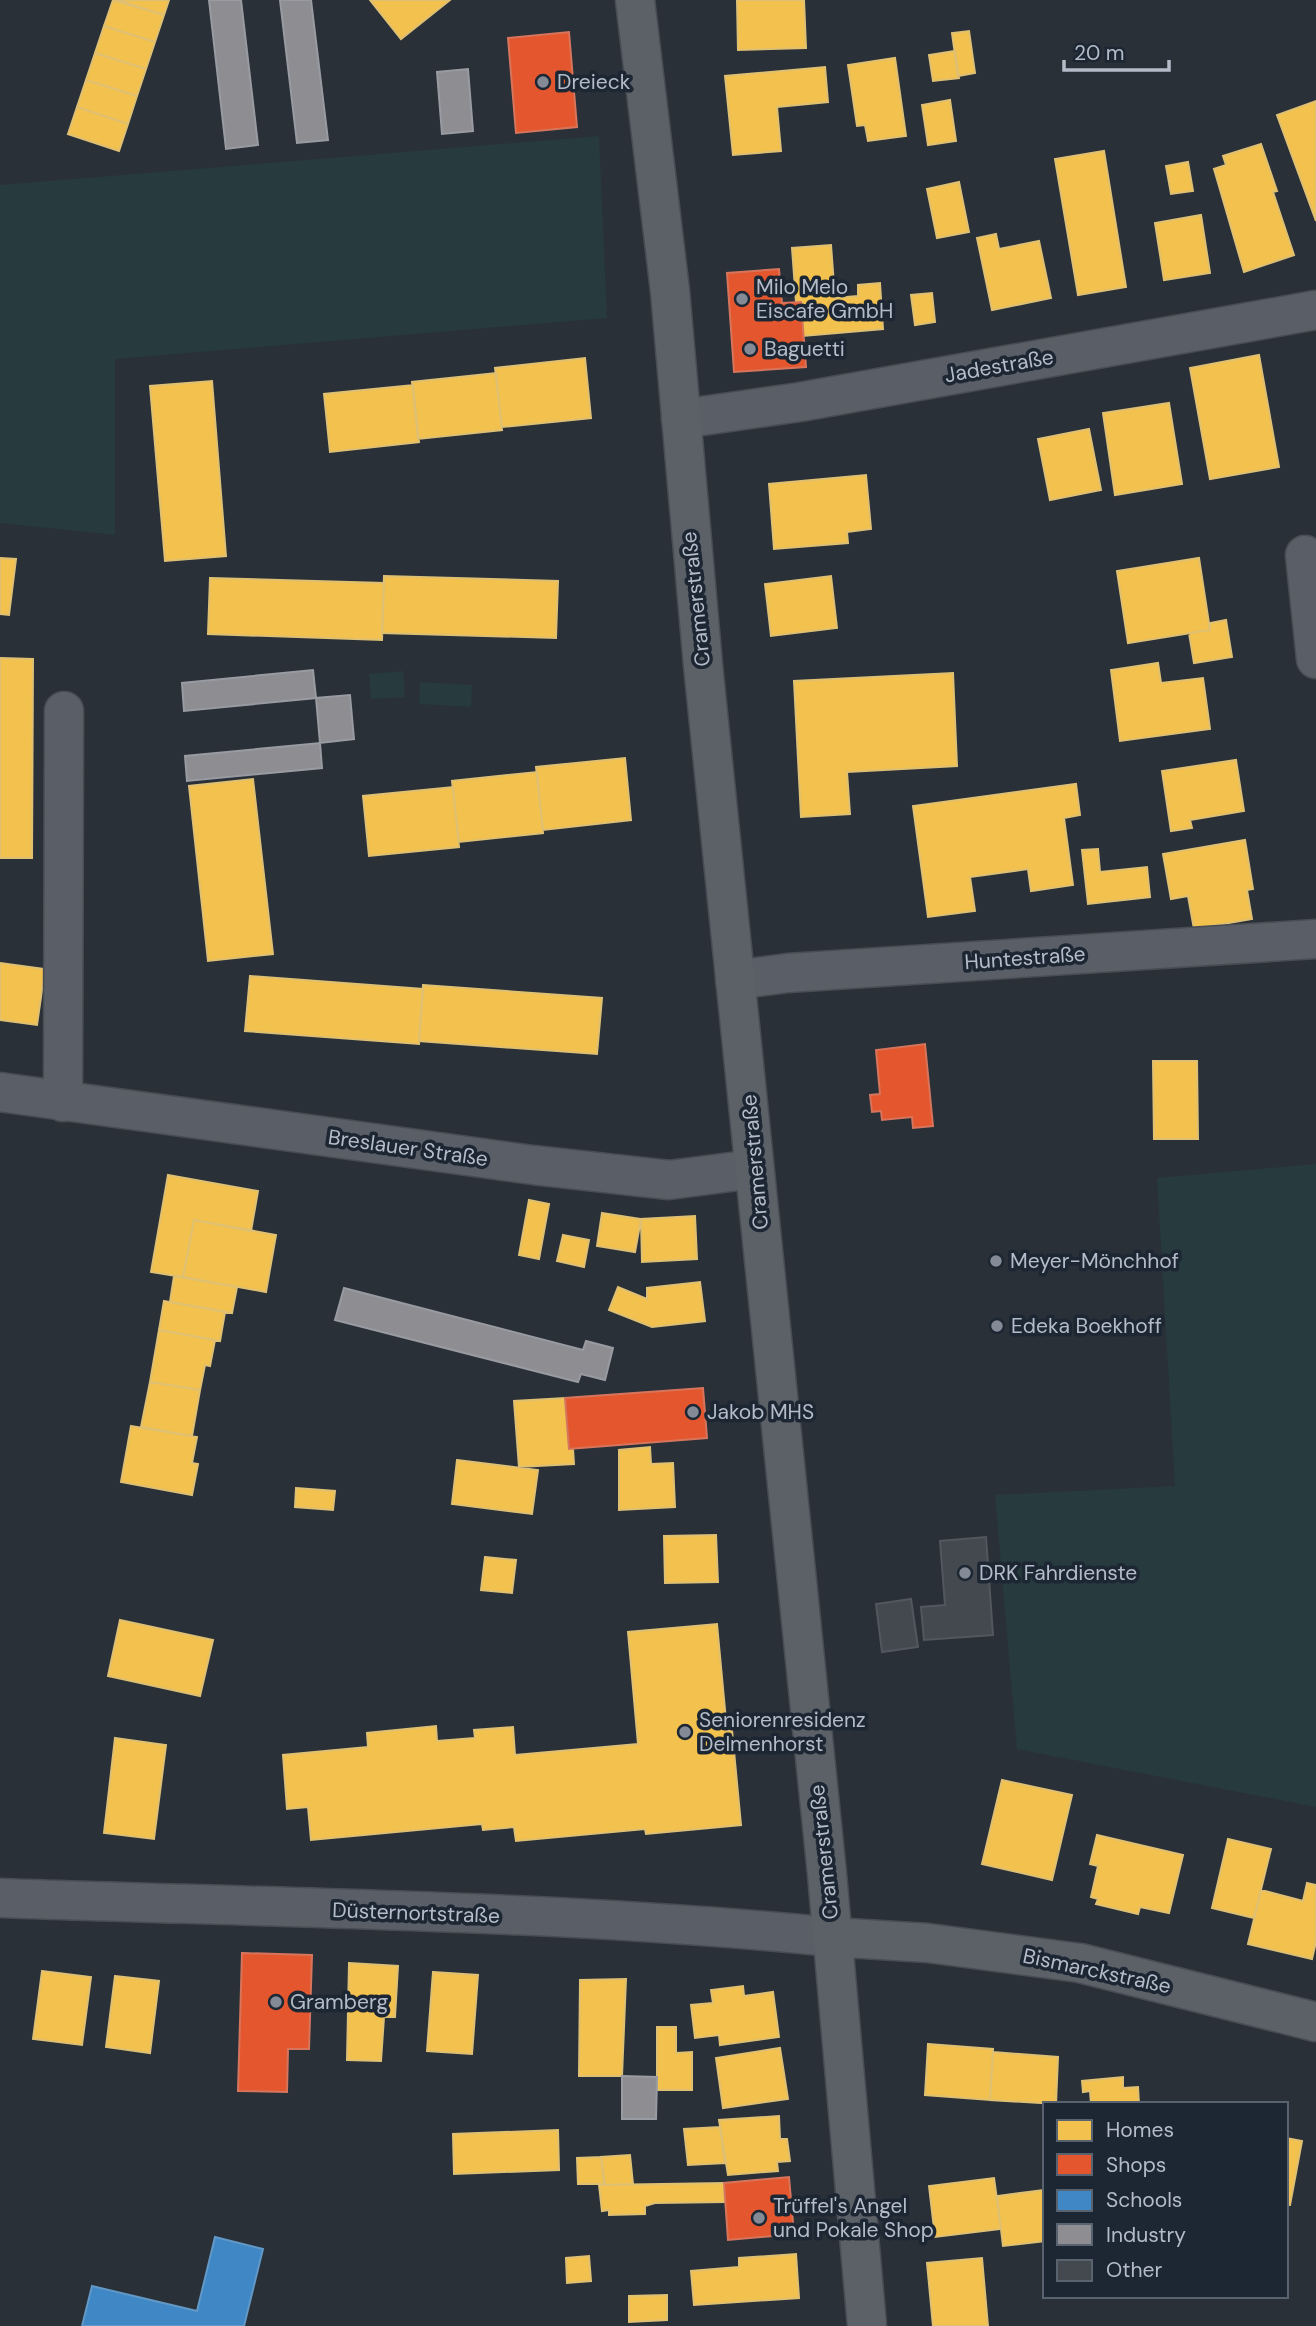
<svg xmlns="http://www.w3.org/2000/svg" width="1316" height="2326" viewBox="0 0 1316 2326" font-family="'DM Sans',sans-serif">
<style>
.green{fill:#273a3e}
.homes{fill:#f2c14e;stroke:#dfc073;stroke-width:2}
.shops{fill:#e4572e;stroke:#d6755c;stroke-width:2}
.schools{fill:#3f88c5;stroke:#6298c6;stroke-width:2}
.industry{fill:#8d8d92;stroke:#999ba2;stroke-width:2}
.building{fill:#444950;stroke:#52575f;stroke-width:2}
.lines{fill:none;stroke-linecap:round;stroke-linejoin:round}
.minor-casing{stroke:#484c53;stroke-width:41}
.major-casing{stroke:#484c55;stroke-width:41}
.minor{stroke:#5a5e66;stroke-width:38}
.major{stroke:#5c6168;stroke-width:38}
.poi-dot{fill:#848b96;stroke:#1d2633;stroke-width:2.5}
.labels{text-anchor:middle;dominant-baseline:central;stroke-width:7;stroke-linejoin:round;paint-order:stroke}
.poi-label{font-size:21px;fill:#b4bcc9;stroke:#1d2633;text-anchor:start}
.street-label{font-size:21px;fill:#b4bcc9;stroke:#1d2633}
</style>
<rect width="100%" height="100%" fill="#2a3038"/>
<path class="green" d="M 599,136 L 607,318 L 115,359 L 115,535 L 0,523 L 0,185 Z
M 403,671 L 405,697 L 371,699 L 369,674 Z
M 420,682 L 472,685 L 471,707 L 419,704 Z
M 1316,1164 L 1316,1807 L 1017,1749 L 995,1495 L 1175,1486 L 1157,1178 Z"/>
<path class="homes" d="M 113,0 L 164,15 L 155,42 L 104,26 Z
M 117,0 L 169,0 L 164,15 Z
M 370,0 L 450,0 L 401,39 Z
M 737,0 L 804,0 L 806,48 L 738,50 Z
M 104,26 L 155,42 L 146,69 L 95,53 Z
M 969,31 L 975,73 L 958,76 L 952,33 Z
M 955,51 L 959,78 L 933,81 L 929,55 Z
M 95,53 L 146,69 L 137,96 L 86,80 Z
M 895,58 L 906,136 L 868,141 L 865,125 L 857,126 L 848,65 Z
M 825,67 L 828,102 L 777,107 L 781,151 L 733,155 L 725,76 Z
M 86,80 L 137,96 L 128,124 L 77,107 Z
M 950,100 L 956,141 L 928,145 L 922,105 Z
M 1316,101 L 1316,221 L 1277,115 Z
M 77,107 L 128,124 L 119,151 L 68,134 Z
M 1261,144 L 1277,191 L 1273,192 L 1294,255 L 1244,272 L 1214,169 L 1226,165 L 1223,156 Z
M 1104,151 L 1126,287 L 1078,295 L 1055,159 Z
M 1188,162 L 1193,191 L 1171,194 L 1166,166 Z
M 959,182 L 969,232 L 937,238 L 927,189 Z
M 1201,215 L 1210,273 L 1164,280 L 1155,223 Z
M 996,234 L 999,249 L 1039,241 L 1051,298 L 992,310 L 977,238 Z
M 831,245 L 835,298 L 858,296 L 858,285 L 880,283 L 883,329 L 803,336 L 801,302 L 796,302 L 792,248 Z
M 932,293 L 935,322 L 915,325 L 911,295 Z
M 1259,355 L 1279,467 L 1210,479 L 1190,368 Z
M 585,358 L 591,418 L 502,427 L 495,368 Z
M 496,373 L 502,430 L 418,439 L 412,382 Z
M 212,381 L 226,556 L 165,561 L 150,386 Z
M 413,385 L 419,442 L 330,452 L 324,394 Z
M 1169,403 L 1182,484 L 1115,495 L 1103,413 Z
M 1089,429 L 1101,490 L 1050,500 L 1038,439 Z
M 866,475 L 871,529 L 847,532 L 848,543 L 774,549 L 769,484 Z
M 0,558 L 16,559 L 9,615 L 0,614 Z
M 1199,558 L 1210,630 L 1128,643 L 1117,571 Z
M 384,576 L 558,581 L 556,638 L 382,633 Z
M 831,576 L 837,628 L 771,636 L 765,584 Z
M 210,578 L 384,583 L 382,640 L 208,634 Z
M 1226,620 L 1232,657 L 1194,663 L 1189,633 L 1210,630 L 1210,623 Z
M 0,658 L 33,659 L 32,858 L 0,858 Z
M 1158,663 L 1161,683 L 1203,678 L 1210,729 L 1120,741 L 1111,670 Z
M 953,673 L 957,766 L 847,772 L 850,814 L 801,817 L 794,681 Z
M 625,758 L 631,820 L 543,830 L 536,767 Z
M 1236,760 L 1244,811 L 1190,820 L 1192,828 L 1171,831 L 1162,771 Z
M 537,772 L 543,833 L 459,842 L 452,781 Z
M 253,779 L 273,954 L 208,961 L 189,786 Z
M 1076,784 L 1080,815 L 1064,818 L 1073,885 L 1031,891 L 1028,869 L 970,877 L 975,911 L 928,917 L 913,806 Z
M 453,787 L 459,847 L 369,856 L 363,796 Z
M 1245,840 L 1253,889 L 1247,890 L 1252,919 L 1194,929 L 1188,896 L 1171,899 L 1163,854 Z
M 1098,849 L 1100,872 L 1147,867 L 1150,897 L 1088,904 L 1082,850 Z
M 0,963 L 45,969 L 37,1025 L 0,1020 Z
M 250,976 L 423,989 L 419,1044 L 245,1031 Z
M 423,985 L 602,998 L 597,1054 L 419,1041 Z
M 1153,1061 L 1197,1061 L 1198,1139 L 1154,1139 Z
M 168,1175 L 258,1191 L 251,1231 L 194,1220 L 183,1277 L 151,1272 Z
M 529,1200 L 549,1204 L 539,1259 L 519,1255 Z
M 602,1213 L 641,1219 L 635,1252 L 597,1246 Z
M 695,1216 L 697,1259 L 642,1262 L 641,1219 Z
M 194,1220 L 276,1235 L 266,1292 L 183,1277 Z
M 563,1235 L 589,1240 L 584,1267 L 557,1261 Z
M 174,1276 L 237,1287 L 232,1313 L 170,1302 Z
M 700,1282 L 705,1321 L 652,1327 L 609,1310 L 618,1287 L 647,1299 L 647,1288 Z
M 164,1301 L 225,1312 L 220,1341 L 159,1330 Z
M 159,1330 L 215,1340 L 210,1366 L 205,1365 L 200,1390 L 150,1382 Z
M 150,1382 L 200,1390 L 192,1436 L 141,1427 Z
M 565,1398 L 569,1449 L 573,1449 L 574,1464 L 519,1467 L 514,1401 Z
M 131,1426 L 197,1437 L 192,1463 L 198,1464 L 192,1495 L 121,1482 Z
M 650,1447 L 651,1464 L 673,1463 L 675,1507 L 619,1510 L 619,1450 Z
M 457,1460 L 538,1470 L 532,1514 L 452,1504 Z
M 296,1488 L 335,1491 L 333,1510 L 295,1507 Z
M 716,1535 L 718,1582 L 665,1583 L 664,1536 Z
M 485,1557 L 516,1560 L 512,1593 L 481,1590 Z
M 120,1620 L 213,1640 L 200,1696 L 108,1676 Z
M 717,1624 L 727,1731 L 732,1730 L 741,1825 L 646,1834 L 645,1829 L 516,1841 L 514,1827 L 483,1830 L 482,1824 L 311,1840 L 308,1807 L 287,1809 L 283,1755 L 368,1747 L 367,1733 L 436,1726 L 437,1741 L 475,1738 L 474,1730 L 513,1727 L 515,1755 L 638,1744 L 628,1632 Z
M 115,1738 L 166,1745 L 154,1839 L 104,1833 Z
M 1002,1780 L 1072,1795 L 1052,1880 L 982,1864 Z
M 1097,1835 L 1183,1855 L 1169,1913 L 1140,1907 L 1138,1914 L 1096,1904 L 1098,1899 L 1091,1897 L 1098,1866 L 1090,1864 Z
M 1228,1839 L 1271,1849 L 1254,1918 L 1212,1908 Z
M 1307,1883 L 1316,1885 L 1316,1942 L 1312,1959 L 1248,1944 L 1261,1890 L 1303,1901 Z
M 349,1963 L 398,1966 L 395,2017 L 384,2017 L 381,2061 L 347,2060 Z
M 42,1971 L 91,1977 L 82,2045 L 33,2039 Z
M 433,1972 L 478,1975 L 472,2054 L 427,2051 Z
M 115,1976 L 159,1981 L 150,2053 L 106,2047 Z
M 626,1979 L 622,2076 L 579,2076 L 580,1980 Z
M 743,1986 L 744,1996 L 773,1992 L 779,2037 L 720,2045 L 719,2035 L 695,2038 L 691,2005 L 713,2003 L 711,1990 Z
M 657,2027 L 676,2027 L 676,2053 L 692,2052 L 692,2090 L 657,2090 Z
M 928,2044 L 993,2049 L 990,2100 L 925,2095 Z
M 780,2048 L 788,2099 L 723,2108 L 716,2058 Z
M 993,2052 L 1058,2057 L 1056,2104 L 990,2100 Z
M 1123,2077 L 1123,2088 L 1138,2087 L 1139,2104 L 1091,2104 L 1090,2091 L 1083,2092 L 1082,2081 Z
M 779,2116 L 780,2139 L 787,2139 L 790,2161 L 777,2162 L 778,2171 L 728,2175 L 719,2120 Z
M 720,2127 L 725,2163 L 688,2165 L 684,2129 Z
M 558,2130 L 559,2170 L 454,2174 L 453,2134 Z
M 1286,2138 L 1302,2141 L 1290,2205 L 1286,2205 Z
M 630,2155 L 633,2184 L 605,2185 L 601,2157 Z
M 601,2157 L 604,2184 L 578,2184 L 577,2158 Z
M 994,2178 L 1001,2229 L 935,2237 L 929,2186 Z
M 724,2183 L 725,2202 L 655,2203 L 645,2206 L 645,2214 L 609,2215 L 609,2210 L 602,2211 L 599,2185 Z
M 1045,2190 L 1045,2241 L 1003,2246 L 997,2196 Z
M 796,2254 L 799,2298 L 694,2305 L 691,2271 L 739,2267 L 739,2258 Z
M 589,2256 L 591,2281 L 567,2283 L 566,2258 Z
M 982,2258 L 988,2326 L 933,2326 L 927,2263 Z
M 667,2295 L 667,2320 L 629,2322 L 629,2296 Z"/>
<path class="shops" d="M 569,32 L 577,127 L 516,133 L 508,38 Z
M 779,269 L 782,303 L 801,302 L 806,367 L 734,372 L 727,273 Z
M 925,1044 L 933,1126 L 913,1128 L 912,1117 L 882,1120 L 881,1111 L 872,1112 L 870,1095 L 880,1094 L 876,1050 Z
M 703,1388 L 707,1438 L 569,1449 L 565,1398 Z
M 242,1953 L 312,1955 L 309,2049 L 288,2049 L 287,2092 L 238,2091 Z
M 789,2177 L 794,2234 L 728,2240 L 724,2183 Z"/>
<path class="schools" d="M 215,2237 L 263,2249 L 244,2326 L 82,2326 L 92,2286 L 197,2311 Z"/>
<path class="industry" d="M 209,0 L 241,0 L 258,145 L 226,149 Z
M 280,0 L 311,0 L 328,140 L 297,143 Z
M 468,69 L 473,131 L 442,134 L 437,72 Z
M 313,670 L 316,698 L 184,711 L 182,683 Z
M 350,695 L 354,739 L 320,743 L 316,698 Z
M 320,743 L 322,768 L 187,781 L 185,756 Z
M 344,1288 L 583,1350 L 586,1341 L 613,1348 L 605,1380 L 581,1374 L 578,1382 L 335,1320 Z
M 622,2076 L 657,2077 L 656,2119 L 622,2119 Z"/>
<path class="building" d="M 986,1537 L 993,1635 L 924,1640 L 921,1607 L 945,1605 L 940,1541 Z
M 911,1599 L 918,1647 L 882,1652 L 876,1604 Z"/>
<g class="lines">
<defs>
<path id="minor" d="M 681,419 L 800,402 L 1316,310
M 1305,555 L 1316,659
M 735,980 L 788,973 L 1316,939
M 0,1092 L 533,1165 L 669,1180 L 754,1169
M 63,1102 L 64,711
M 0,1898 C 277,1908 556,1910 832,1937"/>
<path id="major" d="M 635,0 L 670,291 L 703,665 L 827,1874 L 867,2326
M 832,1937 L 928,1943 L 1080,1963 L 1316,2022"/>
</defs>
<use href="#minor" class="minor-casing"/>
<use href="#major" class="major-casing"/>
<use href="#minor" class="minor"/>
<use href="#major" class="major"/>
</g>
<g class="poi-dot">
<circle cx="543" cy="82" r="7"/>
<circle cx="742" cy="299" r="7"/>
<circle cx="750" cy="349" r="7"/>
<circle cx="996" cy="1261" r="7"/>
<circle cx="997" cy="1326" r="7"/>
<circle cx="693" cy="1412" r="7"/>
<circle cx="965" cy="1573" r="7"/>
<circle cx="685" cy="1732" r="7"/>
<circle cx="276" cy="2002" r="7"/>
<circle cx="759" cy="2218" r="7"/>
</g>
<g class="labels">
<g class="poi-label">
<text x="557" y="82">Dreieck</text>
<text x="756" y="287">Milo Melo<tspan x="756" dy="24">Eiscafe GmbH</tspan></text>
<text x="764" y="349">Baguetti</text>
<text x="1010" y="1261">Meyer-Mönchhof</text>
<text x="1011" y="1326">Edeka Boekhoff</text>
<text x="707" y="1412">Jakob MHS</text>
<text x="979" y="1573">DRK Fahrdienste</text>
<text x="699" y="1720">Seniorenresidenz<tspan x="699" dy="24">Delmenhorst</tspan></text>
<text x="290" y="2002">Gramberg</text>
<text x="773" y="2206">Trüffel's Angel<tspan x="773" dy="24">und Pokale Shop</tspan></text>
</g>
<g class="street-label">
<text transform="translate(999 366) rotate(-10)">Jadestraße</text>
<text transform="translate(696 599) rotate(-96)">Cramerstraße</text>
<text transform="translate(1025 958) rotate(-4)">Huntestraße</text>
<text transform="translate(408 1148) rotate(8)">Breslauer Straße</text>
<text transform="translate(755 1162) rotate(-95)">Cramerstraße</text>
<text transform="translate(824 1852) rotate(-96)">Cramerstraße</text>
<text transform="translate(416 1913) rotate(2)">Düsternortstraße</text>
<text transform="translate(1097 1971) rotate(12)">Bismarckstraße</text>
</g>
</g>
<rect x="1043" y="2102" width="245" height="196" fill="#1d2633" stroke="#59626f" stroke-width="2"/>
<rect x="1057" y="2120" width="35" height="21" fill="#f2c14e" stroke="#59626f" stroke-width="2"/>
<text x="1106" y="2137" font-size="21" fill="#b4bcc9">Homes</text>
<rect x="1057" y="2154" width="35" height="21" fill="#e4572e" stroke="#59626f" stroke-width="2"/>
<text x="1106" y="2172" font-size="21" fill="#b4bcc9">Shops</text>
<rect x="1057" y="2190" width="35" height="21" fill="#3f88c5" stroke="#59626f" stroke-width="2"/>
<text x="1106" y="2207" font-size="21" fill="#b4bcc9">Schools</text>
<rect x="1057" y="2224" width="35" height="21" fill="#8d8d92" stroke="#59626f" stroke-width="2"/>
<text x="1106" y="2242" font-size="21" fill="#b4bcc9">Industry</text>
<rect x="1057" y="2260" width="35" height="21" fill="#444950" stroke="#59626f" stroke-width="2"/>
<text x="1106" y="2277" font-size="21" fill="#b4bcc9">Other</text>
<path d="M1064 60v10h105v-10" fill="none" stroke="#b4bcc9" stroke-width="3.5"/>
<text x="1074" y="60" font-size="21" fill="#b4bcc9" stroke="#1d2633" stroke-width="5" paint-order="stroke">20 m</text>
</svg>
